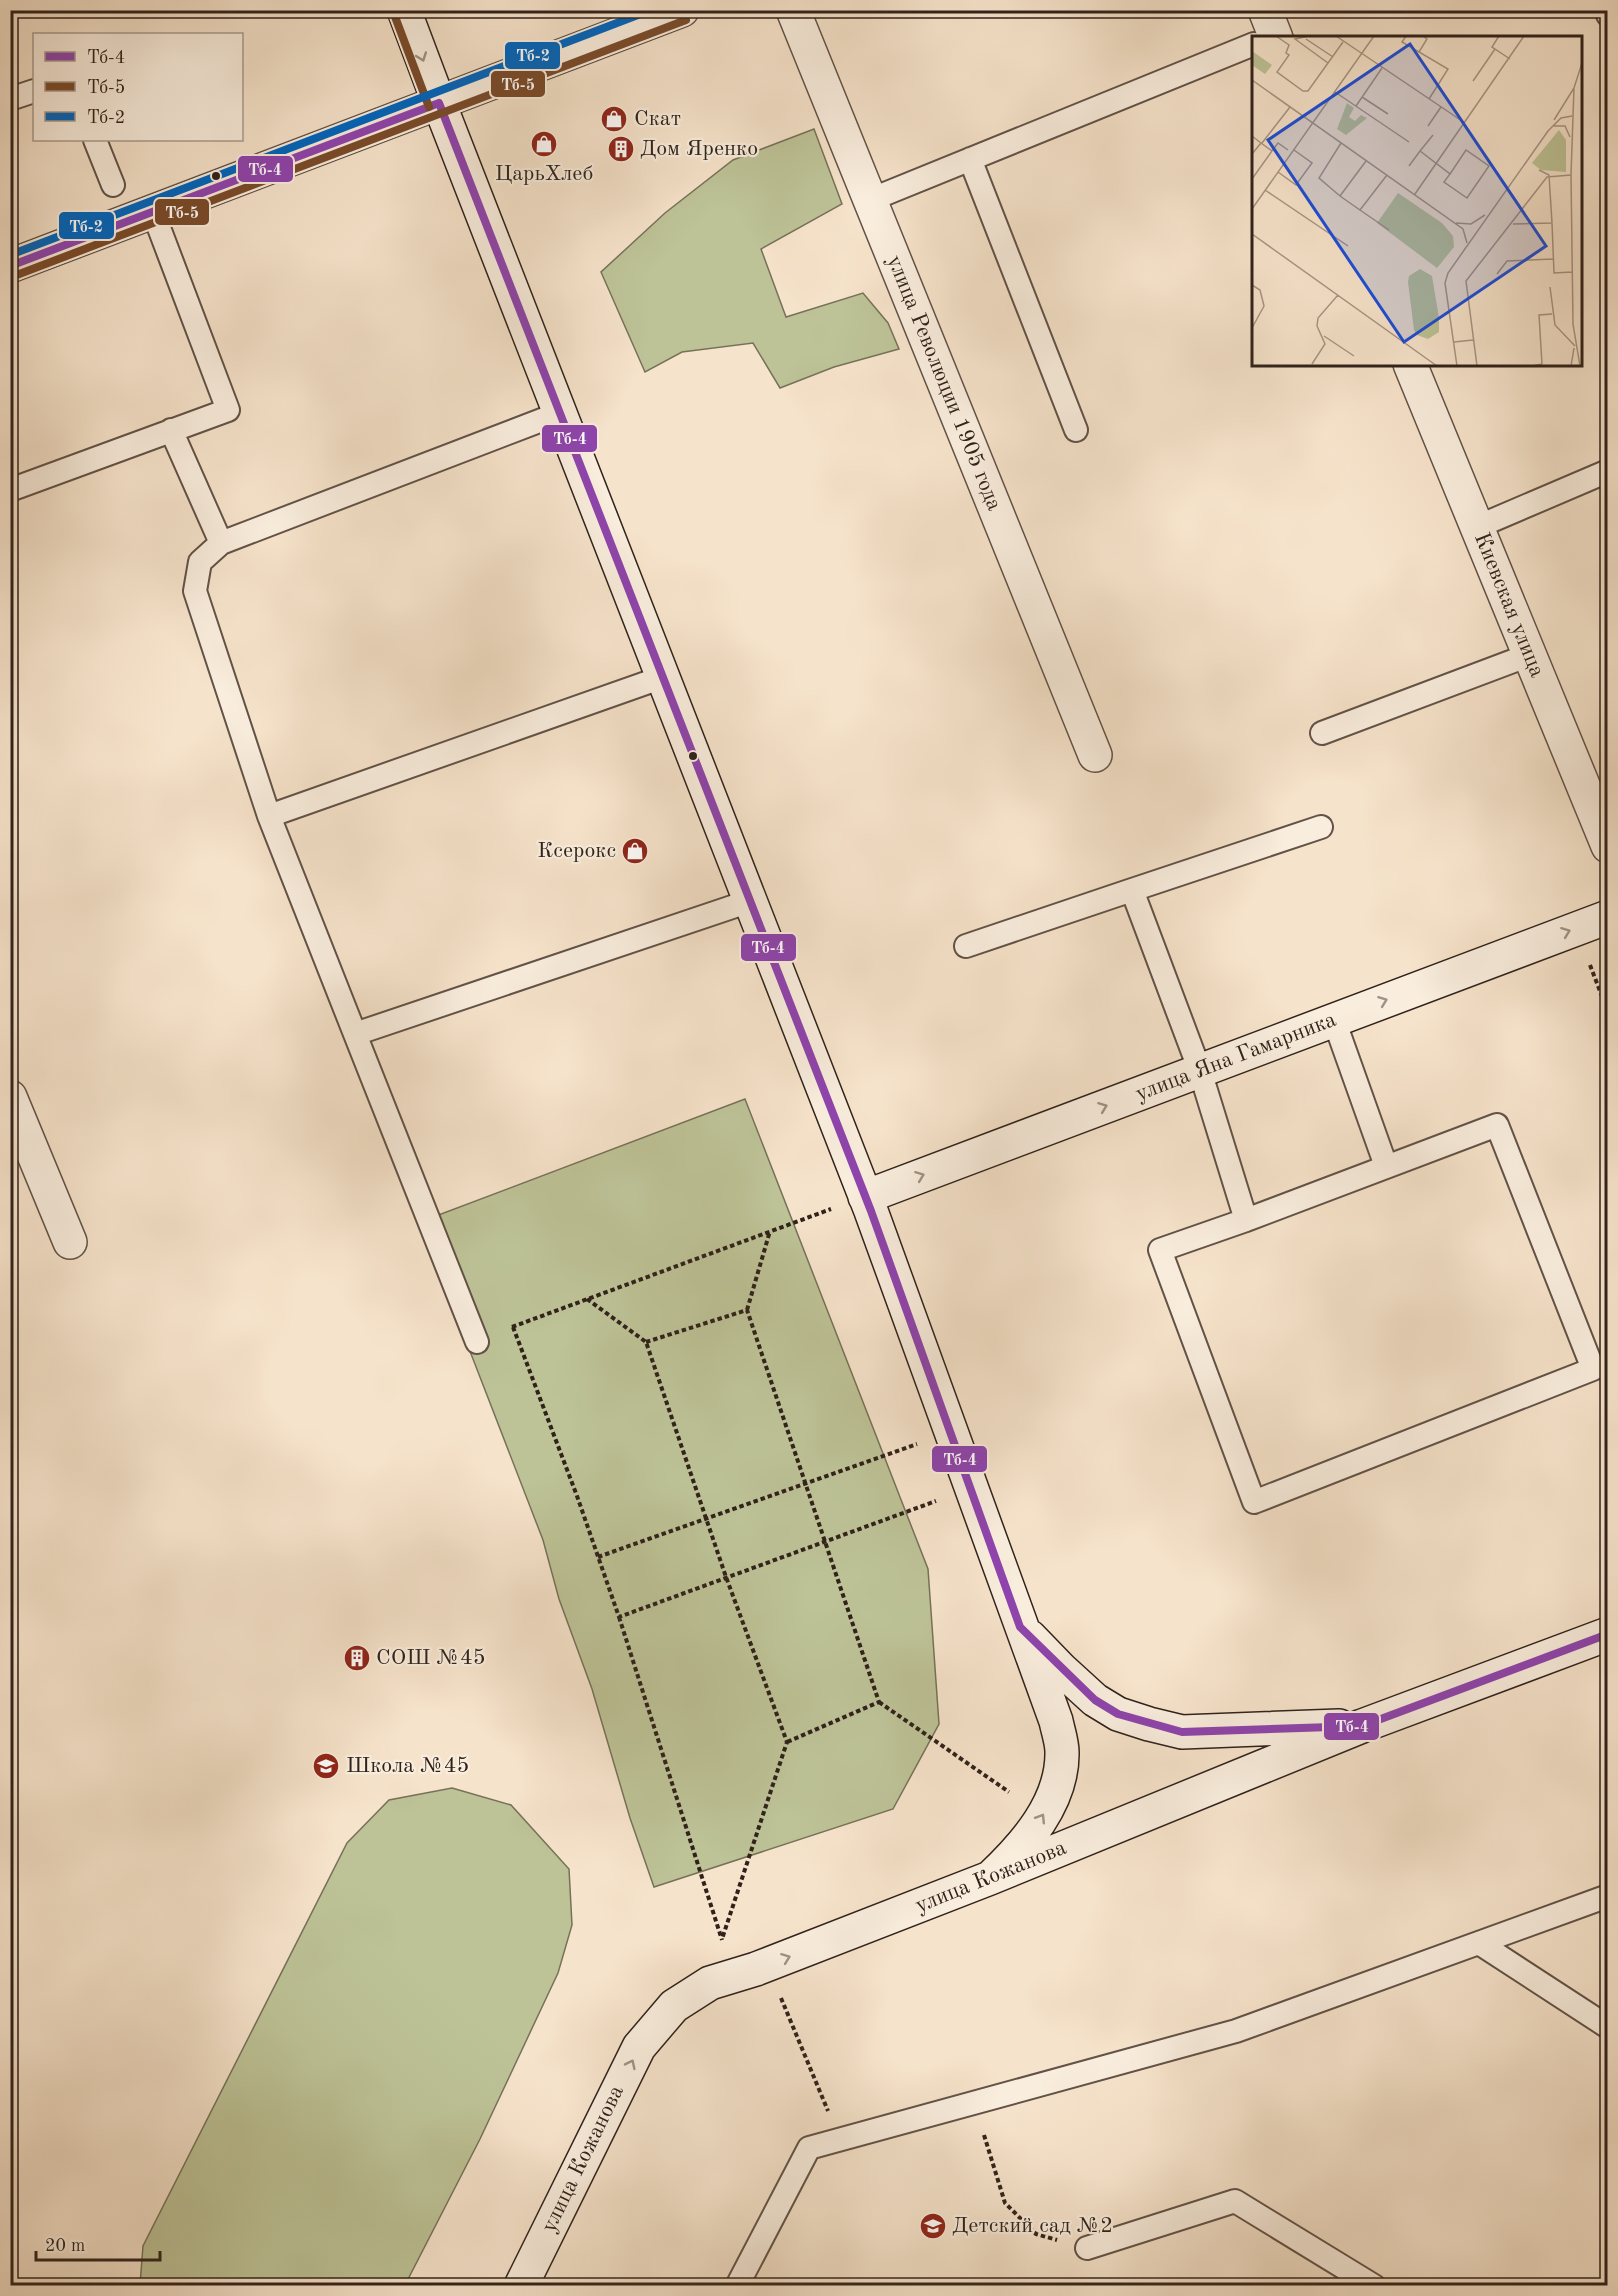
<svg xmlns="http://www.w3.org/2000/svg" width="1618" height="2296" viewBox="0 0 1618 2296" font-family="'Old Standard TT',serif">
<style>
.green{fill:#bdc397;stroke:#767259;stroke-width:1.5}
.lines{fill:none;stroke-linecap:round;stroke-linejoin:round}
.lane-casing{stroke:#625247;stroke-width:26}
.street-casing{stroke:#625247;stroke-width:36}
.secondary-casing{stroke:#30221b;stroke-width:36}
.path{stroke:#30221b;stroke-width:4;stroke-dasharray:4.5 3;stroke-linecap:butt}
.lane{stroke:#f9eddd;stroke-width:22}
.street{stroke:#f9eddd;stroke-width:33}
.secondary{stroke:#f9eddd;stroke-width:33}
.bus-1-casing{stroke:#f9eddd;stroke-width:12}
.bus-2-casing{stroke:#f9eddd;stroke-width:12}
.bus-3-casing{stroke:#f9eddd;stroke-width:12}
.bus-1{stroke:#8e44ad;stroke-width:8}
.bus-2{stroke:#7a4b2a;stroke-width:8}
.bus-3{stroke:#0065bd;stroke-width:8}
.oneway{stroke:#9f9286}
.bus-dot{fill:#30221b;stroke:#f9eddd;stroke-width:2}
.labels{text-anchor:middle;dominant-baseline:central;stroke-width:4.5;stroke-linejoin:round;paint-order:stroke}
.poi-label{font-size:22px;fill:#30221b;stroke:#f9eddd;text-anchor:start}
.street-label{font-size:22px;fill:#30221b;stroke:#f9eddd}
.inset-road{fill:none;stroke:#a79685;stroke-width:1.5}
.view{fill:#1d4ed8;fill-opacity:0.15;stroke:#1d4ed8;stroke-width:3}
.inset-edge{fill:none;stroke:#30221b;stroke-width:3}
.line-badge{stroke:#f9eddd;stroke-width:2}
.badge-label{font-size:16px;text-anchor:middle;font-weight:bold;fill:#fff}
</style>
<rect width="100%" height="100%" fill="#f6e3cb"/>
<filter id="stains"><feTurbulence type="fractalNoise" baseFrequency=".00333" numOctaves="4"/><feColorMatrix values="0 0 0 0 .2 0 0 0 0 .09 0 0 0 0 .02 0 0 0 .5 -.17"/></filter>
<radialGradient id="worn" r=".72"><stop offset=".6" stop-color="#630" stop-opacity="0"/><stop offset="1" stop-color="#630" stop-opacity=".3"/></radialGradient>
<path class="green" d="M 814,129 L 842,204 L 761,249 L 786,317 L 863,293 L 888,323 L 899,349 L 834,367 L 780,388 L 753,343 L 682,352 L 645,372 L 601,272 L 665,213 L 733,160 Z
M 745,1099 L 928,1569 L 939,1724 L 893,1809 L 654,1887 L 630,1818 L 592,1689 L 559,1599 L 543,1540 L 420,1222 Z
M 452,1788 L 511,1805 L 569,1869 L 572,1925 L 558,1973 L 480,2139 L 405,2285 L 140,2285 L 143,2246 L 347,1843 L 389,1800 Z"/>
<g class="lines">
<defs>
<path id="lane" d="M 1606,10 L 1608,15
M 10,99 L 34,91
M 95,140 L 113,185
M 970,159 L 1076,430
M 870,200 L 1254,44
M 560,413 L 221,543 L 200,562 L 195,591 L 269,816 L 355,1034 L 750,901
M 171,430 L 221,543
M 10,490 L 228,410 L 153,212
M 1477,527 L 1608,471
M 1322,733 L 1529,655
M 269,816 L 663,677
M 1132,890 L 1321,827
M 966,946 L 1132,890 L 1200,1071 L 1246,1220 L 1160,1250 L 1254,1502 L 1593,1369 L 1497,1125 L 1246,1220
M 1334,1020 L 1386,1166
M 355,1034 L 477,1342
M 1479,1943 L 1608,2027
M 1087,2248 L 1235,2201 L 1374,2286
M 737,2286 L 809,2148 L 1236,2031 L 1608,1896"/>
<path id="street" d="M 793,10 L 1095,755
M 1265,10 L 1276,38
M 10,266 L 682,10
M 1410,364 L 1608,846
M 10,1097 L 70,1242"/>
<path id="secondary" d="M 404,10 L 439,103 L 871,1211 L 1056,1721 C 1058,1731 1062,1742 1062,1752 C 1063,1803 1024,1846 990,1878
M 865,1197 L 1608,917
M 1030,1637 L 1061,1669 L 1095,1700 L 1118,1714 L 1149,1724 L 1182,1732 L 1339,1726
M 521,2286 L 639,2047 L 674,2006 L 710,1983 L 756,1969 L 990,1878 L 1362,1726 L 1608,1634"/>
</defs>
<use href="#lane" class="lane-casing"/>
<use href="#street" class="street-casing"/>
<use href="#secondary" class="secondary-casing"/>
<path class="path" d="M 1590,965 L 1608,1012
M 587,1299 L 646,1342 L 726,1577 L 787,1742 L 722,1939
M 747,1310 L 770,1231
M 512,1327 L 831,1209
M 513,1327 L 577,1496 L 619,1617 L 936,1501
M 646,1342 L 747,1310 L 879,1702 L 787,1742
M 598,1557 L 917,1444
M 619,1617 L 722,1940
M 879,1702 L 1009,1792
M 781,1998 L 828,2111
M 984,2135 L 1005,2203 L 1036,2234 L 1057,2240"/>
<use href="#lane" class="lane"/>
<use href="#street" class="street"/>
<use href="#secondary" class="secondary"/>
<defs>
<path id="bus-1" d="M 10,266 L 439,103 L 871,1211 L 1020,1627 L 1095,1700 L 1118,1714 L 1182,1732 L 1362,1726 L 1608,1634"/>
<path id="bus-2" d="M 394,14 L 429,107
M 14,276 L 686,20"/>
<path id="bus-3" d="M 10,255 L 651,10"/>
</defs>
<use href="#bus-1" class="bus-1-casing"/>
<use href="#bus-2" class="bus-2-casing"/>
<use href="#bus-3" class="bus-3-casing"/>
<use href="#bus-1" class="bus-1"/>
<use href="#bus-2" class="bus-2"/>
<use href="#bus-3" class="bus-3"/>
</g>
<defs><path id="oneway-chevron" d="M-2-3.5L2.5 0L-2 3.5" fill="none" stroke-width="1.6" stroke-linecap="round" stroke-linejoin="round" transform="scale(1.5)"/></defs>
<g class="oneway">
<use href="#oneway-chevron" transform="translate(422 57) rotate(70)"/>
<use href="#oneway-chevron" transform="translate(1566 932) rotate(-21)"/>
<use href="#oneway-chevron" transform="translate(1383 1001) rotate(-21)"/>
<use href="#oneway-chevron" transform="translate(1103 1107) rotate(-21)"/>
<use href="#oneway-chevron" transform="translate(920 1176) rotate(-21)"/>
<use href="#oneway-chevron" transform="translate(1041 1818) rotate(-58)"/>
<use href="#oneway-chevron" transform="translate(786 1958) rotate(-21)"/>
<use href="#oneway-chevron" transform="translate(631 2064) rotate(-64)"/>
</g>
<defs>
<symbol id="shop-disc" viewBox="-11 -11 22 22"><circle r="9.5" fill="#8f2418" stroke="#f9eddd"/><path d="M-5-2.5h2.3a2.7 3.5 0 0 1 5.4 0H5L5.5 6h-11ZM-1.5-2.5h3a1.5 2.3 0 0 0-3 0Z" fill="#fff"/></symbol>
<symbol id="building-disc" viewBox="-11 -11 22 22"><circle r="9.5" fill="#8f2418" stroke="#f9eddd"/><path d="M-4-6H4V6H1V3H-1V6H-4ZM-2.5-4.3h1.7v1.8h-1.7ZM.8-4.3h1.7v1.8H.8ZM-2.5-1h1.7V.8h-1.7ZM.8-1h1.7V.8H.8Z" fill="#fff"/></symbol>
<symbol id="school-disc" viewBox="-11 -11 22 22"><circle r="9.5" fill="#8f2418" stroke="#f9eddd"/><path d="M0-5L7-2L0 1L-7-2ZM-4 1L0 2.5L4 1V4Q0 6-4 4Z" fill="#fff"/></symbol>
</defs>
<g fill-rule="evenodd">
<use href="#shop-disc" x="599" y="104" width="30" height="30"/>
<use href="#shop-disc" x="529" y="129" width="30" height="30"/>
<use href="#building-disc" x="606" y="134" width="30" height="30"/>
<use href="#shop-disc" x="620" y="836" width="30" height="30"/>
<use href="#building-disc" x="342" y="1643" width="30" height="30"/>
<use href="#school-disc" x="311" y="1751" width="30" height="30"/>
<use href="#school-disc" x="918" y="2211" width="30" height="30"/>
</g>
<g class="bus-dot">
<circle cx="216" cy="176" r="5"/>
<circle cx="693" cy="756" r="5"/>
</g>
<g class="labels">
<g class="poi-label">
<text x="634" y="119">Скат</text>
<text x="640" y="149">Дом Яренко</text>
<text x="544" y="174" text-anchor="middle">ЦарьХлеб</text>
<text x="616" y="851" text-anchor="end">Ксерокс</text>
<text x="376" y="1658">СОШ №45</text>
<text x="346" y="1766">Школа №45</text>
<text x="952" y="2226">Детский сад №2</text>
</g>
<g class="street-label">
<text transform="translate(944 383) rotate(68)">улица Революции 1905 года</text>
<text transform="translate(1509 605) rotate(68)">Киевская улица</text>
<text transform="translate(1236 1057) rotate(-21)">улица Яна Гамарника</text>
<text transform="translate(991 1877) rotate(-22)">улица Кожанова</text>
<text transform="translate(583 2159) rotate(-64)">улица Кожанова</text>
</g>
</g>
<g transform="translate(1252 36)">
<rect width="330" height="330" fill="#f6e3cb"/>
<path d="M 0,15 L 20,29 L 13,38 L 0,29 ZM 95,67 L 102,72 L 97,81 L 103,85 L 109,79 L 115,82 L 94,99 L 85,93 ZM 307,94 L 314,104 L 314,136 L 289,134 L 280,127 ZM 146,157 L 190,187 L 201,200 L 202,211 L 185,232 L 125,187 ZM 168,233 L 180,240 L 187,282 L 187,296 L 176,303 L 165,299 L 162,294 L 156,246 L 157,240 Z" fill="#bdc397"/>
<path class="inset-road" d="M 24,0 L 37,9 L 34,17 L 37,19 L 25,36 L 51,55 L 56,55 L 91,6M 57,0 L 43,3 L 76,27M 84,0 L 213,87M 154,0 L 150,6 L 196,33 L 177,63M 247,0 L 240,11 L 258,23M 54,3 L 81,21M 167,16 L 175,3 L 171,0M 0,44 L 211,193 L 215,207M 221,45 L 243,13M 83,56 L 157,106M 110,61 L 136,78M 104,70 L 130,32M 302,84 L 322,52M 176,90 L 189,71M 302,90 L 313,90 L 318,101M 0,100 L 9,107 L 0,118M 10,107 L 38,71M 89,107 L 67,142 L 88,160 L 108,174 L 135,139M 20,115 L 26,107 L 36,114M 168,115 L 181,99M 157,130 L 168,115 L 198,138 L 192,146 L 215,162 L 237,130 L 214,114 L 198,138M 26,136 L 44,149 L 60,127 L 42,114M 0,143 L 20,115 L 9,107M 13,154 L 96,210M 163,158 L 272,0M 88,160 L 114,125M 0,173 L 122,0M 108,174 L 137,194M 204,187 L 219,188 L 233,179M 300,187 L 302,237 L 320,236M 261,188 L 300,187 L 297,139 L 287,134M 0,198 L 185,330M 245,238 L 255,225 L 301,223M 0,249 L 8,254 L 12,270 L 0,292M 298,251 L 303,289 L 323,310M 72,300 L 102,320M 202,306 L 221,304M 60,328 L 73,308 L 65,290 L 66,282 L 86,259M 205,330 L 193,247 L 196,237 L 296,95 L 309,82 L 320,80M 225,330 L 214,245 L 295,141 L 319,139M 280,330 L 290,328 L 287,279 L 300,278M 319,330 L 322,312M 328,330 L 321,288 L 319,139 L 322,52 L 330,27"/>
<path class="view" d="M 158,8 L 294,210 L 152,306 L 16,104 Z"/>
<rect width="330" height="330" class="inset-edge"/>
</g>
<g class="line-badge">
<rect x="504" y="41" width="57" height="29" rx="6" fill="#0065bd"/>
<rect x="490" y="70" width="56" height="28" rx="6" fill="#7a4b2a"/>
<rect x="237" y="155" width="57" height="28" rx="6" fill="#8e44ad"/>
<rect x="154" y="198" width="56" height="28" rx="6" fill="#7a4b2a"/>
<rect x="58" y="211" width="57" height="29" rx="6" fill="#0065bd"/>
<rect x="541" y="424" width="57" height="29" rx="6" fill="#8e44ad"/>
<rect x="740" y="933" width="57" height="29" rx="6" fill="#8e44ad"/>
<rect x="931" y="1445" width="57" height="28" rx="6" fill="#8e44ad"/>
<rect x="1323" y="1712" width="57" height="29" rx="6" fill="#8e44ad"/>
</g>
<g class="badge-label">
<text x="533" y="61">Тб-2</text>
<text x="518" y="90">Тб-5</text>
<text x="265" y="175">Тб-4</text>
<text x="182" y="218">Тб-5</text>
<text x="86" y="232">Тб-2</text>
<text x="570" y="444">Тб-4</text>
<text x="768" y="953">Тб-4</text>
<text x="960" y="1465">Тб-4</text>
<text x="1352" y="1732">Тб-4</text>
</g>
<rect width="1618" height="2296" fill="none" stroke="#f6e3cb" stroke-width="36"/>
<rect x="12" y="12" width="1594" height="2272" fill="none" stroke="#30221b" stroke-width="3"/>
<rect x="18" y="18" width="1582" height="2260" fill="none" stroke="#30221b" stroke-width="1.5"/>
<rect x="33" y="33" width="210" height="108" fill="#f9eddd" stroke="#a99c8f" stroke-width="1.5"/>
<rect x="45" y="52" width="30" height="9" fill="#8e44ad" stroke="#a99c8f" stroke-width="1.5"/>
<text x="87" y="63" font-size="18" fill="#30221b">Тб-4</text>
<rect x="45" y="82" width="30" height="9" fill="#7a4b2a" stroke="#a99c8f" stroke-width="1.5"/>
<text x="87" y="93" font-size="18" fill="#30221b">Тб-5</text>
<rect x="45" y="112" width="30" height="9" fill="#0065bd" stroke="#a99c8f" stroke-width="1.5"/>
<text x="87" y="123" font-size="18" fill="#30221b">Тб-2</text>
<path d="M36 2251v9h124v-9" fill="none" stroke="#30221b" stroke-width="3"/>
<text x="45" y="2251" font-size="18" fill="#30221b" stroke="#f9eddd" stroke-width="4.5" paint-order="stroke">20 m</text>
<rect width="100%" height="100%" filter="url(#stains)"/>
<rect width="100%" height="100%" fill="url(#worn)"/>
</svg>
